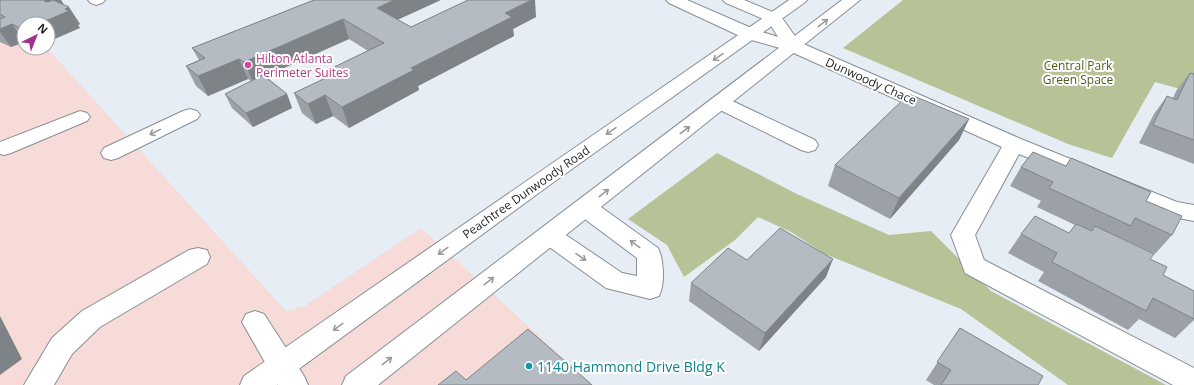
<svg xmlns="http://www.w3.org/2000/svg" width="1194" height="385" viewBox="0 0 1194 385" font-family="'Open Sans',sans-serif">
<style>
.commercial{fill:#f6dbd8}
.green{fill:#b7c396}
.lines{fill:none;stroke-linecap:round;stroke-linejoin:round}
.minor-casing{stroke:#888e95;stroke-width:2}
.major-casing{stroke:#888e95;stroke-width:2}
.minor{fill:#fff;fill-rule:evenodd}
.major{fill:#fff;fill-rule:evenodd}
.wall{fill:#9ba1a7}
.shaded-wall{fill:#7e8388}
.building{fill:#b4bbc2;stroke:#7e8388}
.oneway{stroke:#999a9b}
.hotel-dot{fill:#d1479c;stroke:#fff;stroke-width:1.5}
.culture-dot{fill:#0f9aa8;stroke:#fff;stroke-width:1.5}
.labels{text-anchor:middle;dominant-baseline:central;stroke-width:4;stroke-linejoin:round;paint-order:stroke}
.hotel-label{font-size:12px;fill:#b23c85;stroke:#fff;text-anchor:start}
.park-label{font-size:12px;fill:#515f1e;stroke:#fff}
.street-label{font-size:12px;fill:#1c1f21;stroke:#fff}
.near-culture-label{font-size:14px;fill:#0d838f;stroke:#fff;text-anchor:start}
</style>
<rect width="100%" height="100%" fill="#e6edf5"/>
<path class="commercial" d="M 0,0 L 24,24 L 24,48 L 47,48 L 286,311 L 305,306 L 421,228 L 593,385 L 0,385 Z"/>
<path class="green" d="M 903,0 L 1194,0 L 1194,93 L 1155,82 L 1112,158 L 1068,144 L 843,48 Z
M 717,153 L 797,194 L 889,235 L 931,231 L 991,291 L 1166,385 L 1068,385 L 961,309 L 825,254 L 791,232 L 758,217 L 735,240 L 684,277 L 667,245 L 628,219 Z"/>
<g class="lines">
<defs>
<path id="minor" d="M 88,0 L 105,0 L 102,3 L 96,5 L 91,3 Z
M 666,0 L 687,0 L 756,30 L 778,37 L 768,21 L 726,3 L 723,0 L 744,0 L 780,15 L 799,42 L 1021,139 L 1177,202 L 1194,205 L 1194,221 L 1173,217 L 1019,154 L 975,235 L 984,260 L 1194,368 L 1194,385 L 1173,385 L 965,273 L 951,235 L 1002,147 L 787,50 L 744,38 L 669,3 Z
M 721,97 L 728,99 L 815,140 L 818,145 L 815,150 L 808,152 L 801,150 L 714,107 L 712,103 L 714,99 Z
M 190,109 L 197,111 L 200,115 L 197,119 L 118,158 L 111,160 L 104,158 L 101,153 L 104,148 L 183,111 Z
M 80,111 L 87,113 L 90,117 L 87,121 L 11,153 L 4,155 L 0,154 L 0,142 Z
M 586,200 L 594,202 L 658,248 C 664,260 665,284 659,296 L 650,299 L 606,288 L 541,241 L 537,235 L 541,229 L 549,226 L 557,229 L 622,273 L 637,276 L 637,258 L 578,214 L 575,208 L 578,202 Z
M 198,248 L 207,250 L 210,257 L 207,264 L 100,327 L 72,354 L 54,385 L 24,385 L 52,338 L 82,311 L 189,250 Z
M 255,311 L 264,314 L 304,376 L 308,385 L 278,385 L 242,322 L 246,314 Z"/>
<path id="major" d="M 789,0 L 807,0 L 804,3 L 551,184 L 277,385 L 240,385 L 244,376 Z
M 842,0 L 860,0 L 378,385 L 342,385 L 346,376 Z"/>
</defs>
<use href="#minor" class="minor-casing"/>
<use href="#major" class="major-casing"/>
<use href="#minor" class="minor"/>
<use href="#major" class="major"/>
</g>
<path class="wall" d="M 0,0 L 61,0 L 64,5 L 80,24 L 78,25 L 80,28 L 24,24 L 24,42 L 11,47 L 0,42 Z
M 314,0 L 398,20 L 411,27 L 536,17 L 513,29 L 514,36 L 418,86 L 419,90 L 349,128 L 333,116 L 316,124 L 302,113 L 294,93 L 328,77 L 326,71 L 368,51 L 349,39 L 265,76 L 287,94 L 292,108 L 253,127 L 232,108 L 225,94 L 251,81 L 248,79 L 208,96 L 196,86 L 186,66 L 199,60 L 192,48 Z
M 1190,73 L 1194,74 L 1194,164 L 1139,143 L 1154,114 L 1167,96 L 1173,98 L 1176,91 Z
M 969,119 L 959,140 L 890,219 L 828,186 L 835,165 Z
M 1021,167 L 1146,201 L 1172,235 L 1155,254 L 1121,238 L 1150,259 L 1163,275 L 1194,320 L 1175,338 L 1139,319 L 1128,330 L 1038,281 L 1044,272 L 1008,253 L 1021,234 L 1069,233 L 1075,225 L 1037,207 L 1041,201 L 1010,186 Z
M 747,260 L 826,277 L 759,351 L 689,301 L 691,283 Z
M 960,328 L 1038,385 L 934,385 L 926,380 Z"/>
<path class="shaded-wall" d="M 35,0 L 61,0 L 66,8 L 69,7 L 80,24 L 78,25 L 80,28 L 48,42 L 48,24 L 38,24 Z
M 394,0 L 441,0 L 382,27 L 377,8 Z
M 531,0 L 535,0 L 536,17 L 513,29 L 514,36 L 418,86 L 419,90 L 349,128 L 342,107 L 505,13 Z
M 343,19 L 349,39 L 253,82 L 244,62 Z
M 0,20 L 12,24 L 24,42 L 11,47 L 0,32 Z
M 239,59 L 248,79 L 208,96 L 198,76 Z
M 287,94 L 292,108 L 253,127 L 246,113 Z
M 325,95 L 333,116 L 316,124 L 308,104 Z
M 969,119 L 959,140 L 890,219 L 899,198 Z
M 833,259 L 826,277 L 759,351 L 765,333 Z
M 0,316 L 22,359 L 0,375 Z"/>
<path class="building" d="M 0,0 L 46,0 L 44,1 L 48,2 L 53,0 L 69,7 L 65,9 L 69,11 L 38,24 L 24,24 L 24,30 L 12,24 L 0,29 L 0,19 L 5,17 L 0,14 Z
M 314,0 L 394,0 L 377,8 L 411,27 L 468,0 L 531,0 L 505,13 L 512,17 L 411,68 L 414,70 L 342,107 L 325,95 L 308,104 L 294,93 L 332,75 L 326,71 L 384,43 L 343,19 L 244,62 L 239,59 L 198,76 L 186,66 L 205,58 L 192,48 Z
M 1190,73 L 1194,74 L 1194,140 L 1153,125 L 1167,96 L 1177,100 Z
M 263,75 L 287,94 L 246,113 L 225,94 Z
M 909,94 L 969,119 L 899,198 L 835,165 Z
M 1033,152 L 1066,166 L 1071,158 L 1151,192 L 1146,201 L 1182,216 L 1172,235 L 1135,218 L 1131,226 L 1049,188 L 1053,182 L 1021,167 Z
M 1035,216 L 1069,233 L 1076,224 L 1092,231 L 1095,226 L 1154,254 L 1150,259 L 1167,267 L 1163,275 L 1194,291 L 1194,319 L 1153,298 L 1146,311 L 1052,262 L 1057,253 L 1021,234 Z
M 780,228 L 833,259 L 765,333 L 691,283 L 728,248 L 747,260 Z
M 960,328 L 1043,376 L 1038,385 L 941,385 L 951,370 L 937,362 Z
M 528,329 L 592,385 L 438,385 L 456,371 L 466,380 Z"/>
<defs><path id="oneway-shaft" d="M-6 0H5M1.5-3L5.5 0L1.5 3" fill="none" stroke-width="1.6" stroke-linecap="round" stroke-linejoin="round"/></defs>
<g class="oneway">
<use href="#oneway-shaft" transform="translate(823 23) rotate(-38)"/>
<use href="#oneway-shaft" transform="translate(718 57) rotate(145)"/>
<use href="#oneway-shaft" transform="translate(685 130) rotate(-37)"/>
<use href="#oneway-shaft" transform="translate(611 131) rotate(145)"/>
<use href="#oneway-shaft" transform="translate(155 132) rotate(154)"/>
<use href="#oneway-shaft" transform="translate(604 193) rotate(-38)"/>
<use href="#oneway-shaft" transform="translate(635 244) rotate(-144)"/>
<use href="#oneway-shaft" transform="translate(443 251) rotate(144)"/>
<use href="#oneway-shaft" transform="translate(581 257) rotate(35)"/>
<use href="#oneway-shaft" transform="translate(489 281) rotate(-38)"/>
<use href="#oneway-shaft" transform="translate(338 327) rotate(144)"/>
<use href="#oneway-shaft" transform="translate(387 361) rotate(-38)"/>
</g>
<circle class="hotel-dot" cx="248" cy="65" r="4"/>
<circle class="culture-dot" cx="529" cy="366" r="4"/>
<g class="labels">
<g class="hotel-label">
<text x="256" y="58">Hilton Atlanta<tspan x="256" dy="14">Perimeter Suites</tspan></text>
</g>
<g class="park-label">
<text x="1078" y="65">Central Park<tspan x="1078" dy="14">Green Space</tspan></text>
</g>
<g class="street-label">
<text transform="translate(871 81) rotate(24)">Dunwoody Chace</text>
<text transform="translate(526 192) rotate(-35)">Peachtree Dunwoody Road</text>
</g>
<g class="near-culture-label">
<text x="537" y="366">1140 Hammond Drive Bldg K</text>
</g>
</g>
<g transform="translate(36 36) rotate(43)"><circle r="19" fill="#ffffff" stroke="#a4a5a6"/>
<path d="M0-3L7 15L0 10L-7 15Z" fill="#a1318f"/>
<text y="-6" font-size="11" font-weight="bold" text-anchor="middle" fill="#1c1f21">N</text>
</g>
</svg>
